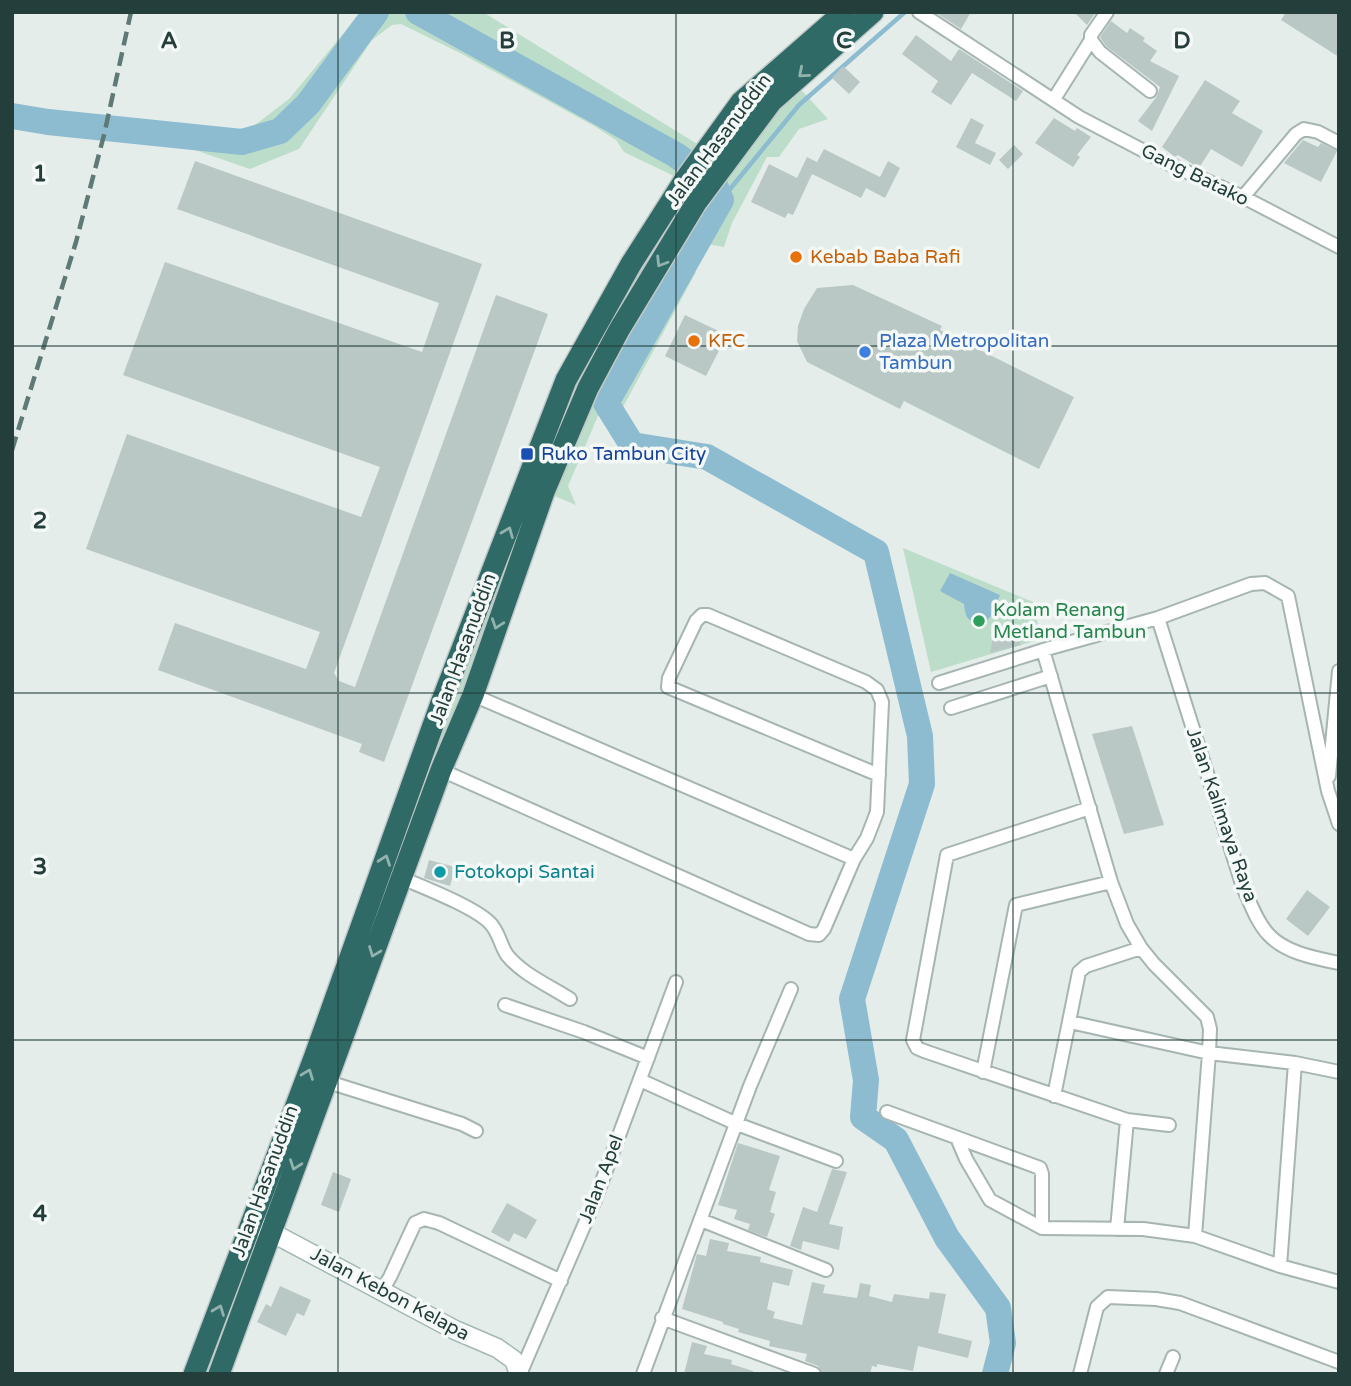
<svg xmlns="http://www.w3.org/2000/svg" width="1351" height="1386" viewBox="0 0 1351 1386" font-family="'Varela Round',sans-serif">
<style>
.green{fill:#bdddcb}
.water{fill:#8dbcd0}
.lines{fill:none;stroke-linecap:round;stroke-linejoin:round}
.stream{stroke:#8dbcd0;stroke-width:4.5}
.river{stroke:#8dbcd0;stroke-width:26}
.building{fill:#b9c8c4}
.street-casing{stroke:#a6b5b2;stroke-width:16}
.secondary-casing{stroke:#a2b8b4;stroke-width:21}
.highway-casing{stroke:#c1c9c8;stroke-width:24}
.street{stroke:#fff;stroke-width:12}
.secondary{stroke:#fff;stroke-width:18}
.highway{stroke:#306a66;stroke-width:21}
.rail{stroke:#5e7976;stroke-width:4.5;stroke-dasharray:14 7;stroke-linecap:butt}
.oneway{stroke:#92b2ae}
.grid{fill:none;stroke:#233e3b;stroke-width:2;stroke-opacity:0.55}
.food-dot{fill:#e8710a;stroke:#f4f9f7;stroke-width:2.5}
.shop-dot{fill:#3f7fe0;stroke:#f4f9f7;stroke-width:2.5}
.transit-dot{fill:#1a4fb4;stroke:#f4f9f7;stroke-width:2.5}
.leisure-dot{fill:#2e9e5b;stroke:#f4f9f7;stroke-width:2.5}
.culture-dot{fill:#0f9aa8;stroke:#f4f9f7;stroke-width:2.5}
.labels{text-anchor:middle;dominant-baseline:central;stroke-width:7;stroke-linejoin:round;paint-order:stroke}
.street-label{font-size:19px;fill:#233e3b;stroke:#f4f9f7}
.food-label{font-size:19px;fill:#c56008;stroke:#f4f9f7;text-anchor:start}
.shop-label{font-size:19px;fill:#366cbe;stroke:#f4f9f7;text-anchor:start}
.transit-label{font-size:19px;fill:#164399;stroke:#f4f9f7;text-anchor:start}
.leisure-label{font-size:19px;fill:#27864d;stroke:#f4f9f7;text-anchor:start}
.culture-label{font-size:19px;fill:#0d838f;stroke:#f4f9f7;text-anchor:start}
.grid-label{font-size:23px;text-anchor:middle;font-weight:bold;fill:#233e3b;stroke:#f4f9f7;stroke-width:7;stroke-linejoin:round;paint-order:stroke}
</style>
<rect width="100%" height="100%" fill="#e4edea"/>
<path class="green" d="M 361,12 L 483,12 L 707,150 L 684,181 L 624,152 L 616,140 L 594,126 L 462,54 L 401,24 L 392,25 L 372,40 L 299,149 L 250,169 L 186,147 L 104,135 L 108,116 L 247,131 L 289,99 Z
M 793,81 L 828,119 L 799,129 L 779,157 L 767,157 L 732,223 L 724,247 L 702,243 L 680,229 Z
M 648,241 L 672,259 L 696,272 L 616,420 L 598,416 L 568,486 L 576,505 L 545,492 L 278,1213 L 260,1221 L 566,380 Z
M 903,548 L 1033,602 L 1041,639 L 931,672 Z"/>
<path class="water" d="M 950,573 L 1000,595 L 991,616 L 985,623 C 969,624 965,618 964,604 L 940,591 Z"/>
<g class="lines">
<path class="stream" d="M 721,200 L 799,105 L 905,12"/>
<path class="river" d="M 418,12 L 676,155 L 714,183 L 721,200 L 606,403 L 632,445 L 707,457 L 876,552 L 920,736 L 922,784 L 852,999 L 866,1080 L 863,1117 L 896,1140 L 947,1238 L 998,1308 L 1003,1343 L 995,1374
M 12,116 L 48,122 L 242,142 L 280,131 L 308,104 L 376,12"/>
</g>
<path class="building" d="M 935,12 L 971,12 L 961,29 Z
M 1074,12 L 1096,12 L 1087,25 Z
M 1286,12 L 1339,12 L 1339,57 L 1281,20 Z
M 1111,21 L 1127,33 L 1130,28 L 1145,38 L 1143,41 L 1157,51 L 1150,61 L 1179,76 L 1152,131 L 1138,121 L 1157,96 L 1160,87 L 1106,46 L 1100,37 Z
M 916,35 L 951,61 L 959,49 L 1023,91 L 1016,101 L 972,73 L 951,105 L 931,92 L 938,81 L 902,54 Z
M 843,66 L 860,82 L 849,94 L 832,78 Z
M 1205,80 L 1240,101 L 1232,113 L 1263,131 L 1242,167 L 1211,149 L 1199,168 L 1178,155 L 1175,157 L 1162,147 Z
M 971,118 L 984,125 L 975,143 L 996,153 L 990,165 L 956,147 Z
M 1054,118 L 1075,131 L 1077,128 L 1091,137 L 1077,155 L 1080,157 L 1073,167 L 1035,143 Z
M 1303,140 L 1318,147 L 1321,143 L 1337,151 L 1321,182 L 1284,163 Z
M 1014,145 L 1023,154 L 1008,169 L 999,160 Z
M 824,149 L 880,177 L 888,161 L 900,168 L 885,198 L 866,188 L 861,198 L 812,174 L 793,215 L 788,213 L 785,218 L 751,202 L 769,164 L 797,178 L 807,157 L 817,162 Z
M 195,161 L 482,264 L 334,673 L 339,681 L 355,687 L 496,295 L 548,314 L 384,762 L 359,752 L 362,744 L 158,670 L 175,623 L 306,669 L 320,632 L 86,549 L 127,434 L 361,517 L 380,467 L 123,375 L 165,262 L 422,352 L 439,303 L 177,209 Z
M 853,285 L 942,326 L 940,330 L 1074,397 L 1039,469 L 904,401 L 900,409 L 807,362 L 797,341 L 798,326 L 804,309 L 817,288 Z
M 685,315 L 727,335 L 706,376 L 665,356 Z
M 1017,630 L 1021,645 L 990,653 L 993,637 Z
M 1132,726 L 1164,825 L 1124,834 L 1092,734 Z
M 429,860 L 455,867 L 450,886 L 424,878 Z
M 1307,890 L 1330,907 L 1308,936 L 1286,919 Z
M 738,1143 L 780,1156 L 769,1190 L 776,1192 L 770,1212 L 775,1214 L 767,1237 L 748,1230 L 750,1224 L 734,1219 L 737,1210 L 718,1205 Z
M 832,1169 L 847,1172 L 829,1224 L 843,1227 L 839,1250 L 803,1241 L 801,1250 L 790,1246 L 803,1207 L 817,1212 Z
M 333,1172 L 351,1179 L 339,1212 L 321,1205 Z
M 507,1203 L 537,1220 L 526,1239 L 514,1233 L 509,1242 L 491,1232 Z
M 710,1239 L 729,1243 L 727,1251 L 761,1257 L 760,1262 L 793,1270 L 789,1286 L 773,1282 L 767,1309 L 775,1312 L 773,1318 L 802,1325 L 812,1282 L 825,1285 L 823,1293 L 857,1298 L 860,1283 L 871,1285 L 869,1296 L 892,1302 L 894,1294 L 929,1299 L 930,1292 L 946,1294 L 938,1333 L 972,1341 L 968,1358 L 918,1346 L 913,1371 L 877,1364 L 877,1367 L 872,1366 L 870,1374 L 823,1374 L 818,1366 L 805,1361 L 807,1354 L 769,1346 L 770,1341 L 738,1332 L 739,1329 L 723,1324 L 723,1322 L 682,1309 L 697,1254 L 706,1256 Z
M 280,1286 L 311,1300 L 304,1316 L 297,1313 L 286,1336 L 257,1322 L 266,1304 L 271,1307 Z
M 692,1342 L 707,1346 L 704,1354 L 732,1360 L 731,1364 L 753,1371 L 753,1374 L 684,1374 Z"/>
<g class="lines">
<defs>
<path id="street" d="M 919,12 L 1079,117 L 1167,163 L 1243,197 L 1339,247
M 1107,12 L 1091,35 L 1091,40 L 1100,52 L 1150,91
M 1054,99 L 1091,40
M 1243,197 L 1296,134 L 1304,129 L 1318,132 L 1339,143
M 1158,618 L 1243,887 C 1250,902 1257,923 1269,935 C 1286,953 1315,958 1339,963
M 1043,650 L 1111,882 L 1127,924 L 1141,948 L 1154,964 L 1207,1017 L 1210,1029 L 1209,1053 L 1195,1236
M 939,683 L 1050,648 L 1158,618 L 1251,584 L 1265,583 L 1288,596 L 1328,791 L 1339,824
M 473,695 L 854,859
M 951,708 L 1051,676
M 441,770 L 809,934 L 819,935 L 824,929 L 854,859 L 867,838 L 877,812 L 882,702 L 877,690 L 866,682 L 708,615 L 702,615 L 696,621 L 669,678 L 668,687 L 879,775
M 1329,776 L 1339,671
M 1090,808 L 947,855 L 913,1040 L 917,1048 L 924,1051 L 1127,1120 L 1117,1229
M 402,878 C 425,888 472,906 489,922 C 499,931 500,945 507,955 C 522,974 550,986 570,999
M 505,1005 L 584,1032 L 648,1058
M 1070,1022 L 1209,1053 L 1295,1063 L 1339,1072
M 983,1072 L 1016,905 L 1111,882
M 640,1080 L 737,1124 L 836,1161
M 325,1081 L 462,1124 L 476,1131
M 1054,1096 L 1079,972 L 1086,966 L 1141,948
M 887,1112 L 1040,1168 L 1042,1174 L 1042,1228
M 1127,1120 L 1169,1125
M 957,1138 L 966,1159 L 990,1200 L 1042,1228 L 1143,1229 L 1195,1236 L 1280,1266 L 1339,1282
M 701,1220 L 826,1270
M 1280,1266 L 1295,1063
M 381,1292 L 390,1277 L 415,1223 L 424,1219 L 439,1223 L 561,1281
M 662,1318 L 814,1374
M 520,1374 L 595,1200 L 676,982
M 643,1374 L 750,1086 L 791,989
M 1080,1374 L 1097,1307 L 1108,1297 L 1156,1299 L 1180,1303 L 1339,1362
M 1166,1374 L 1173,1357"/>
<path id="secondary" d="M 252,1222 L 455,1330 L 497,1348 L 514,1360 L 519,1374"/>
<path id="highway" d="M 194,1374 L 314,1058 L 441,703 L 566,380 L 631,264 L 684,181 L 741,102 L 844,12
M 219,1374 L 441,770 L 473,695 L 544,492 L 588,388 L 619,330 L 696,203 L 772,101 L 873,12"/>
</defs>
<use href="#street" class="street-casing"/>
<use href="#secondary" class="secondary-casing"/>
<use href="#highway" class="highway-casing"/>
<use href="#street" class="street"/>
<use href="#secondary" class="secondary"/>
<use href="#highway" class="highway"/>
<path class="rail" d="M 12,450 L 76,242 L 104,135 L 131,12"/>
</g>
<defs><path id="oneway-chevron" d="M-2-3.5L2.5 0L-2 3.5" fill="none" stroke-width="1.6" stroke-linecap="round" stroke-linejoin="round" transform="scale(1.75)"/></defs>
<g class="oneway">
<use href="#oneway-chevron" transform="translate(803 73) rotate(139)"/>
<use href="#oneway-chevron" transform="translate(661 262) rotate(122)"/>
<use href="#oneway-chevron" transform="translate(508 532) rotate(-68)"/>
<use href="#oneway-chevron" transform="translate(497 624) rotate(109)"/>
<use href="#oneway-chevron" transform="translate(385 860) rotate(-70)"/>
<use href="#oneway-chevron" transform="translate(374 952) rotate(111)"/>
<use href="#oneway-chevron" transform="translate(308 1074) rotate(-69)"/>
<use href="#oneway-chevron" transform="translate(295 1165) rotate(110)"/>
<use href="#oneway-chevron" transform="translate(219 1310) rotate(-69)"/>
</g>
<path class="grid" d="M 338,12 L 338,1374M 676,12 L 676,1374M 1013,12 L 1013,1374M 12,346 L 1339,346M 12,693 L 1339,693M 12,1040 L 1339,1040"/>
<g class="food-dot">
<circle cx="796" cy="257" r="7"/>
<circle cx="694" cy="341" r="7"/>
</g>
<circle class="shop-dot" cx="865" cy="352" r="7"/>
<rect class="transit-dot" x="520" y="447" width="14" height="14" rx="3.5"/>
<circle class="leisure-dot" cx="979" cy="621" r="7"/>
<circle class="culture-dot" cx="440" cy="872" r="7"/>
<g class="labels">
<g class="street-label">
<text transform="translate(719 140) rotate(-53)">Jalan Hasanuddin</text>
<text transform="translate(1195 175) rotate(26)">Gang Batako</text>
<text transform="translate(463 649) rotate(-70)">Jalan Hasanuddin</text>
<text transform="translate(1222 815) rotate(71)">Jalan Kalimaya Raya</text>
<text transform="translate(601 1179) rotate(-69)">Jalan Apel</text>
<text transform="translate(265 1181) rotate(-70)">Jalan Hasanuddin</text>
<text transform="translate(390 1294) rotate(28)">Jalan Kebon Kelapa</text>
</g>
<g class="food-label">
<text x="810" y="257">Kebab Baba Rafi</text>
<text x="708" y="341">KFC</text>
</g>
<g class="shop-label">
<text x="879" y="341">Plaza Metropolitan<tspan x="879" dy="22">Tambun</tspan></text>
</g>
<g class="transit-label">
<text x="541" y="454">Ruko Tambun City</text>
</g>
<g class="leisure-label">
<text x="993" y="610">Kolam Renang<tspan x="993" dy="22">Metland Tambun</tspan></text>
</g>
<g class="culture-label">
<text x="454" y="872">Fotokopi Santai</text>
</g>
</g>
<g class="grid-label">
<text x="169" y="48">A</text>
<text x="507" y="48">B</text>
<text x="844" y="48">C</text>
<text x="1182" y="48">D</text>
<text x="40" y="181">1</text>
<text x="40" y="528">2</text>
<text x="40" y="874">3</text>
<text x="40" y="1221">4</text>
</g>
<rect width="1351" height="1386" fill="none" stroke="#233e3b" stroke-width="28"/>
</svg>
